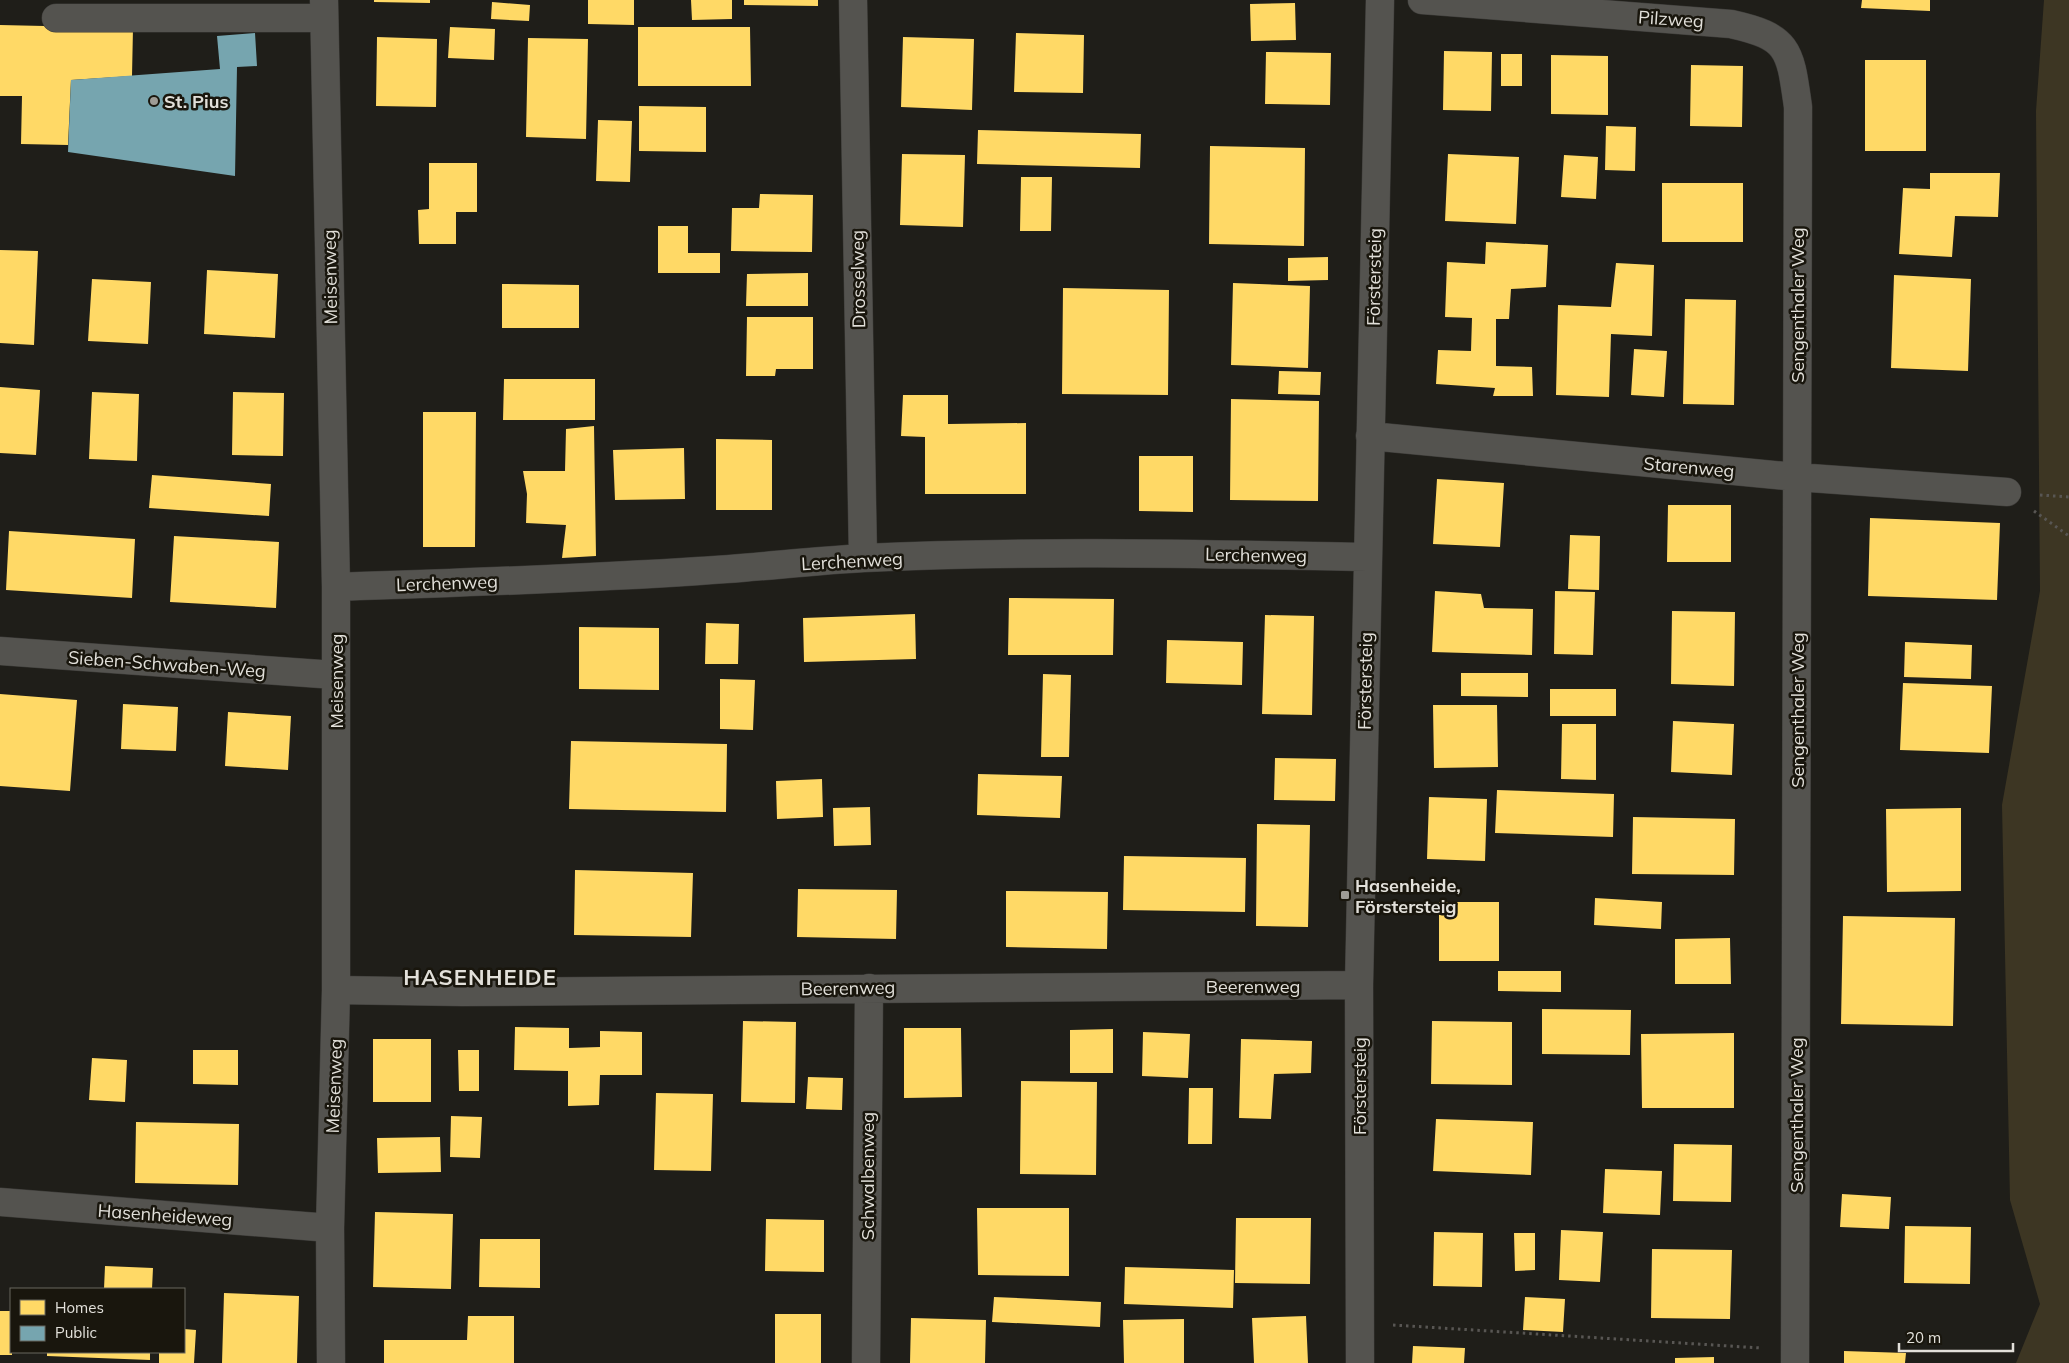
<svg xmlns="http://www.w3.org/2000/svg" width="2069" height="1363" viewBox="0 0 2069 1363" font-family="Mulish,sans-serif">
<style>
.green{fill:#3d3623}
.homes{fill:#ffd966}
.public{fill:#76a5af}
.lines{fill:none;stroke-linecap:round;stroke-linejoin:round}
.minor-casing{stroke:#3c3b38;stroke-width:29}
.path{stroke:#585653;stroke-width:3;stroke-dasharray:2.5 4;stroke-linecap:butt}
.minor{stroke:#54534f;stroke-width:28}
.poi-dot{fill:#9e9c96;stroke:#19160d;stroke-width:2}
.labels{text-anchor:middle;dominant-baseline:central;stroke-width:5;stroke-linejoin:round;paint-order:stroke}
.street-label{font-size:18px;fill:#e2e0da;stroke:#19160d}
.poi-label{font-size:18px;font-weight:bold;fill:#e2e0da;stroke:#19160d;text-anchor:start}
.district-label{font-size:22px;font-weight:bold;letter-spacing:1px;fill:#e2e0da;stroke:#19160d}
</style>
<rect width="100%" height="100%" fill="#1f1e19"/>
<path class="green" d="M 2044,0 L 2069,0 L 2069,1363 L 2016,1363 L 2040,1304 L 2010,1200 L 2002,805 L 2040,591 L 2036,111 Z"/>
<path class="homes" d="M 374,0 L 430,0 L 430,3 L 374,2 Z
M 588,0 L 634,0 L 634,25 L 588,24 Z
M 691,0 L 732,0 L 732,19 L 692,20 Z
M 744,0 L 818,0 L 818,6 L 744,5 Z
M 1862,0 L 1930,0 L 1930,11 L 1861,8 Z
M 492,2 L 530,5 L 529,21 L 491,19 Z
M 1295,3 L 1296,40 L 1251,41 L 1250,4 Z
M 0,25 L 133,28 L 132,76 L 71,80 L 68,145 L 21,144 L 22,96 L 0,96 Z
M 450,27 L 495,29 L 494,60 L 448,58 Z
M 638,27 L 750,27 L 751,86 L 638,86 Z
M 1016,33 L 1084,35 L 1083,93 L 1014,92 Z
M 377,37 L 437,39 L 436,107 L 376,106 Z
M 903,37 L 974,39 L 972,110 L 901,107 Z
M 528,38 L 588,39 L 586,139 L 526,137 Z
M 1444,51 L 1492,52 L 1491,111 L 1443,110 Z
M 1266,52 L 1331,53 L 1330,105 L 1265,104 Z
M 1501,54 L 1522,54 L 1522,86 L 1501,86 Z
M 1551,55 L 1608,56 L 1608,115 L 1551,114 Z
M 1865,60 L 1926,60 L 1926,151 L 1865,151 Z
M 1691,65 L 1743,66 L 1742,127 L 1690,126 Z
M 639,106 L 706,107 L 706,152 L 639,151 Z
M 598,120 L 632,121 L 630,182 L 596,181 Z
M 1606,126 L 1636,127 L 1635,171 L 1605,170 Z
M 978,130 L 1141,134 L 1140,168 L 977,164 Z
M 1210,146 L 1305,148 L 1304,246 L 1209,244 Z
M 902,154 L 965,155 L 963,227 L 900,225 Z
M 1448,154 L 1519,157 L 1516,224 L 1445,221 Z
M 1564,155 L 1598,157 L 1596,199 L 1561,197 Z
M 429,163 L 477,163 L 477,212 L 456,212 L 456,244 L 419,244 L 418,210 L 429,209 Z
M 1930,173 L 2000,173 L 1998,217 L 1955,216 L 1952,257 L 1899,254 L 1903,188 L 1930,189 Z
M 1021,177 L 1052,177 L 1051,231 L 1020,231 Z
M 1662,183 L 1743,183 L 1743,242 L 1662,242 Z
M 760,194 L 813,195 L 812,252 L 731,251 L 732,208 L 759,208 Z
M 658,226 L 688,226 L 688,253 L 720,253 L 720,273 L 658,273 Z
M 1486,242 L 1548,245 L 1546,287 L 1511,289 L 1509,319 L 1496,319 L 1496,366 L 1532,367 L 1533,396 L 1493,396 L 1495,388 L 1436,384 L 1438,350 L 1471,351 L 1472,318 L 1445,317 L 1447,262 L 1485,264 Z
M 0,250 L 38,251 L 34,345 L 0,343 Z
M 1328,257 L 1328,280 L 1288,281 L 1288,258 Z
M 1616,263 L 1654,265 L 1652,336 L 1611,334 L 1609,397 L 1556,395 L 1558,305 L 1611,307 Z
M 207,270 L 278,274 L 275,338 L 204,334 Z
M 808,273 L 808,306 L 746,306 L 747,274 Z
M 1894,275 L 1971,279 L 1968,371 L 1891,368 Z
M 92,279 L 151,282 L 148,344 L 88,341 Z
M 1233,283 L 1310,286 L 1308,368 L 1231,365 Z
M 502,284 L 579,285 L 579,328 L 502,328 Z
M 1063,288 L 1169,290 L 1168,395 L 1062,394 Z
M 1685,299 L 1736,300 L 1734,405 L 1683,404 Z
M 747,317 L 813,317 L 813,369 L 776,369 L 775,376 L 746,376 Z
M 1634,349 L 1667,351 L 1664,397 L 1631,395 Z
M 1279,371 L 1321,372 L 1320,395 L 1278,394 Z
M 504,379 L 595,379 L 595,420 L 503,420 Z
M 0,387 L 40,390 L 36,455 L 0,453 Z
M 92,392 L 139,394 L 137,461 L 89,459 Z
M 233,392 L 284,393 L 283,456 L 232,455 Z
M 903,395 L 948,395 L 948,424 L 1026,423 L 1026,494 L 925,494 L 925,437 L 901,436 Z
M 1231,399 L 1319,401 L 1318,501 L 1230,500 Z
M 423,412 L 476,412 L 475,547 L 423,547 Z
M 594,426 L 596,556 L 562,558 L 566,525 L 526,523 L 527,494 L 523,471 L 565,471 L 566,429 Z
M 716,439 L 772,440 L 772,510 L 716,510 Z
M 684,448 L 685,499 L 615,500 L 613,450 Z
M 1139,456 L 1193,456 L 1193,512 L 1139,511 Z
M 152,475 L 271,484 L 269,516 L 149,508 Z
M 1437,479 L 1504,483 L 1500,547 L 1433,544 Z
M 1668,505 L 1731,505 L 1731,562 L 1667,562 Z
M 1870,518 L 2000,523 L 1997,600 L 1868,596 Z
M 9,531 L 135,539 L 132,598 L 6,590 Z
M 1570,535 L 1600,536 L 1599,590 L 1568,589 Z
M 174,536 L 279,542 L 276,608 L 170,602 Z
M 1435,591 L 1481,594 L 1484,608 L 1533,609 L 1532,655 L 1432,652 Z
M 1555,591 L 1595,592 L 1593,655 L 1554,654 Z
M 1009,598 L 1114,599 L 1113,655 L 1008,655 Z
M 1672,611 L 1735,612 L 1734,686 L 1671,684 Z
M 915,614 L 916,659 L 804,662 L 803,618 Z
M 1265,615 L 1314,616 L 1312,715 L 1262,714 Z
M 706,623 L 739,624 L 738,664 L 705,664 Z
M 579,627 L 659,628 L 659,690 L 579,689 Z
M 1167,640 L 1243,642 L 1242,685 L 1166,683 Z
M 1905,642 L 1972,645 L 1971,679 L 1904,677 Z
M 1461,673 L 1528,673 L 1528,697 L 1461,696 Z
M 1043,674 L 1071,675 L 1069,757 L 1041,757 Z
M 720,679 L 755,680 L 753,730 L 720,729 Z
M 1903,683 L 1992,686 L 1989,753 L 1900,750 Z
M 1550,689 L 1616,689 L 1616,716 L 1550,716 Z
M 0,694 L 77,700 L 70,791 L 0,786 Z
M 123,704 L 178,707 L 176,751 L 121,749 Z
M 1433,705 L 1497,705 L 1498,767 L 1434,768 Z
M 228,712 L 291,716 L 288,770 L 225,766 Z
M 1673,721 L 1734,724 L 1732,775 L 1671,772 Z
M 1562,724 L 1596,724 L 1596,780 L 1561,779 Z
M 571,741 L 727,744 L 726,812 L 569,809 Z
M 1275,758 L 1336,759 L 1335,801 L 1274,800 Z
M 978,774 L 1062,776 L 1060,818 L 977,815 Z
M 822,779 L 823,817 L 777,819 L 776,781 Z
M 1497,790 L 1614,794 L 1613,837 L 1495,833 Z
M 1429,797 L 1487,799 L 1485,861 L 1427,859 Z
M 870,807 L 871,845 L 834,846 L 833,808 Z
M 1961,808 L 1961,891 L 1887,892 L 1886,809 Z
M 1633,817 L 1735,819 L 1734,875 L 1632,874 Z
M 1257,824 L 1310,825 L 1308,927 L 1256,926 Z
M 1124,856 L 1246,858 L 1245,912 L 1123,910 Z
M 575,870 L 693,873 L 691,937 L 574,935 Z
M 798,889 L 897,890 L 896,939 L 797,937 Z
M 1006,891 L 1108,892 L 1107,949 L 1006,947 Z
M 1595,898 L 1662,902 L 1661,929 L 1594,925 Z
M 1439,902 L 1499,902 L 1499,961 L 1439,961 Z
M 1843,916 L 1955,918 L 1953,1026 L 1841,1024 Z
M 1730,938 L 1731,984 L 1675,984 L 1675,939 Z
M 1498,971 L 1561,971 L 1561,992 L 1498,991 Z
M 1542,1009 L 1631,1010 L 1630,1055 L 1542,1054 Z
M 743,1021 L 796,1022 L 795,1103 L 741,1102 Z
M 1432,1021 L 1512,1022 L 1512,1085 L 1431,1084 Z
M 515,1027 L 569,1028 L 569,1048 L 600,1047 L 600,1031 L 642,1032 L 642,1075 L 600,1075 L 599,1105 L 568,1106 L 568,1071 L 514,1070 Z
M 904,1028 L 961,1028 L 962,1097 L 904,1098 Z
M 1113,1029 L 1113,1073 L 1070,1073 L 1070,1030 Z
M 1143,1032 L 1190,1034 L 1188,1078 L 1142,1076 Z
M 1734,1033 L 1734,1108 L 1642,1108 L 1641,1034 Z
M 373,1039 L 431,1039 L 431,1102 L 373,1102 Z
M 1241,1039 L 1312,1041 L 1311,1073 L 1274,1074 L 1271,1119 L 1239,1118 Z
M 193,1050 L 238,1050 L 238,1085 L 193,1084 Z
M 458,1050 L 479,1050 L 479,1091 L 459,1091 Z
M 92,1058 L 127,1060 L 125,1102 L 89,1100 Z
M 808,1077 L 843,1078 L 842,1110 L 806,1109 Z
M 1021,1081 L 1097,1082 L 1096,1175 L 1020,1174 Z
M 1189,1088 L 1213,1088 L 1212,1144 L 1188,1144 Z
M 656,1093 L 713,1094 L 711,1171 L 654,1170 Z
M 451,1116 L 482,1117 L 480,1158 L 450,1157 Z
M 1436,1119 L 1533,1122 L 1531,1175 L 1433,1171 Z
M 136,1122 L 239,1124 L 238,1185 L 135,1183 Z
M 440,1137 L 441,1172 L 378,1173 L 377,1138 Z
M 1674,1144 L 1732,1145 L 1731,1202 L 1673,1201 Z
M 1605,1169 L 1662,1171 L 1660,1215 L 1603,1213 Z
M 1842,1194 L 1891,1197 L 1889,1229 L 1840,1227 Z
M 977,1208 L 1069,1208 L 1069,1276 L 978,1275 Z
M 375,1212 L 453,1214 L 451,1289 L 373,1287 Z
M 1236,1218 L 1311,1218 L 1310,1284 L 1235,1283 Z
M 766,1219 L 824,1220 L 824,1272 L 765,1271 Z
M 1905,1226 L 1971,1227 L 1970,1284 L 1904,1283 Z
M 1561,1230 L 1603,1232 L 1600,1282 L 1559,1280 Z
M 1434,1232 L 1483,1233 L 1482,1287 L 1433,1286 Z
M 1514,1233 L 1535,1233 L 1535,1270 L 1515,1271 Z
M 480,1239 L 540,1239 L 540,1288 L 479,1287 Z
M 1652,1249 L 1732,1250 L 1730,1319 L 1651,1318 Z
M 105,1266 L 153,1268 L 152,1289 L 104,1289 Z
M 1125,1267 L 1234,1270 L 1233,1308 L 1124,1304 Z
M 224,1293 L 299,1296 L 297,1363 L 222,1363 Z
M 994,1297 L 1101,1302 L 1100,1327 L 992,1322 Z
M 1525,1297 L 1565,1299 L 1563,1332 L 1523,1330 Z
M 0,1311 L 11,1311 L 12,1355 L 0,1355 Z
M 775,1314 L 821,1314 L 821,1363 L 775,1363 Z
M 468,1316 L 514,1316 L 514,1363 L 384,1363 L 384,1340 L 467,1340 Z
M 1306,1316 L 1308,1363 L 1254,1363 L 1252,1318 Z
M 911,1318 L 986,1320 L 985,1363 L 910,1363 Z
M 1184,1319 L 1184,1363 L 1124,1363 L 1123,1320 Z
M 184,1329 L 196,1330 L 194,1363 L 159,1363 L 159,1352 L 184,1352 Z
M 1413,1346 L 1465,1348 L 1464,1363 L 1412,1363 Z
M 1844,1351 L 1906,1353 L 1905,1363 L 1844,1363 Z
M 47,1352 L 150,1352 L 150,1360 L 47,1356 Z
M 1714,1357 L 1714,1363 L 1675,1363 L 1675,1358 Z"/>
<path class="public" d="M 255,33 L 257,66 L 237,67 L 235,176 L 68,152 L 71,80 L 220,69 L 217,36 Z"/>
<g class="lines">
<defs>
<path id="minor" d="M 324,0 L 336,587 L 336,990 L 330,1228 L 331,1363
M 853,0 L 863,558
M 1422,0 L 1731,24 C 1790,37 1790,50 1798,107 L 1795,1363
M 56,18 L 324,18
M 1370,436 L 1796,477 L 2007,492
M 336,587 C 457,583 578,579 699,571 C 754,568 809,561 864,558 C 1032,550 1200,554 1367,557
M 0,651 L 335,675
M 336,990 L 462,992 L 1359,985
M 0,1202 L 330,1228
M 866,1363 L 869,988
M 1360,1363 L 1359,985 L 1380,0"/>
</defs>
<use href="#minor" class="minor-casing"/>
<path class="path" d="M 2040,495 L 2069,497
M 2034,511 L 2069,536
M 1393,1325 L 1761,1348"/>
<use href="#minor" class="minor"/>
</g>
<g class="poi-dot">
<circle cx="154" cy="101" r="5"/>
<rect x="1340" y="890" width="10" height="10" rx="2.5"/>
</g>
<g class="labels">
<g class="street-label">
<text transform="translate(1671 19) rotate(4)">Pilzweg</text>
<text transform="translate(330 277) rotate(-91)">Meisenweg</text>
<text transform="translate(1374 277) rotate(-89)">Förstersteig</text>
<text transform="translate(858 279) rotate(-91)">Drosselweg</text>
<text transform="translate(1797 305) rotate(-90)">Sengenthaler Weg</text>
<text transform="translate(1689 467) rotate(5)">Starenweg</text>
<text transform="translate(1256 555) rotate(1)">Lerchenweg</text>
<text transform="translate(852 561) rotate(-3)">Lerchenweg</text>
<text transform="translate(447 583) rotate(-2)">Lerchenweg</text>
<text transform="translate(167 664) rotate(4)">Sieben-Schwaben-Weg</text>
<text transform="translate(336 681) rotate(-90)">Meisenweg</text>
<text transform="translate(1365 681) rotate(-89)">Förstersteig</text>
<text transform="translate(1797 710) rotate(-90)">Sengenthaler Weg</text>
<text x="1253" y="986">Beerenweg</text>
<text transform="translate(848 988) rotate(-1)">Beerenweg</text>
<text transform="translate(334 1086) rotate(-88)">Meisenweg</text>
<text transform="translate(1359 1086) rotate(-90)">Förstersteig</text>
<text transform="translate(1796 1115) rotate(-90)">Sengenthaler Weg</text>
<text transform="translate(867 1176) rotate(-90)">Schwalbenweg</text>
<text transform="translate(165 1215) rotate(4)">Hasenheideweg</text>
</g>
<g class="poi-label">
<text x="164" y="101">St. Pius</text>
<text x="1355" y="885">Hasenheide,<tspan x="1355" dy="21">Förstersteig</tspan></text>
</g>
<g class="district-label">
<text x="480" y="977">HASENHEIDE</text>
</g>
</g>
<rect x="10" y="1288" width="175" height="65" fill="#19160d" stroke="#69675f"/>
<rect x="20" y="1300" width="25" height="15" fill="#ffd966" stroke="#69675f"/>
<text x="55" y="1313" font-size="15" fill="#e2e0da">Homes</text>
<rect x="20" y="1326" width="25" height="15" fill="#76a5af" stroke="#69675f"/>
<text x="55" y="1338" font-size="15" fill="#e2e0da">Public</text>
<path d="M1899 1343v8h114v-8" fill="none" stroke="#e2e0da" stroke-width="2.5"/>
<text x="1906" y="1343" font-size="15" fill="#e2e0da" stroke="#19160d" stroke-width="4" paint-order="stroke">20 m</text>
</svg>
